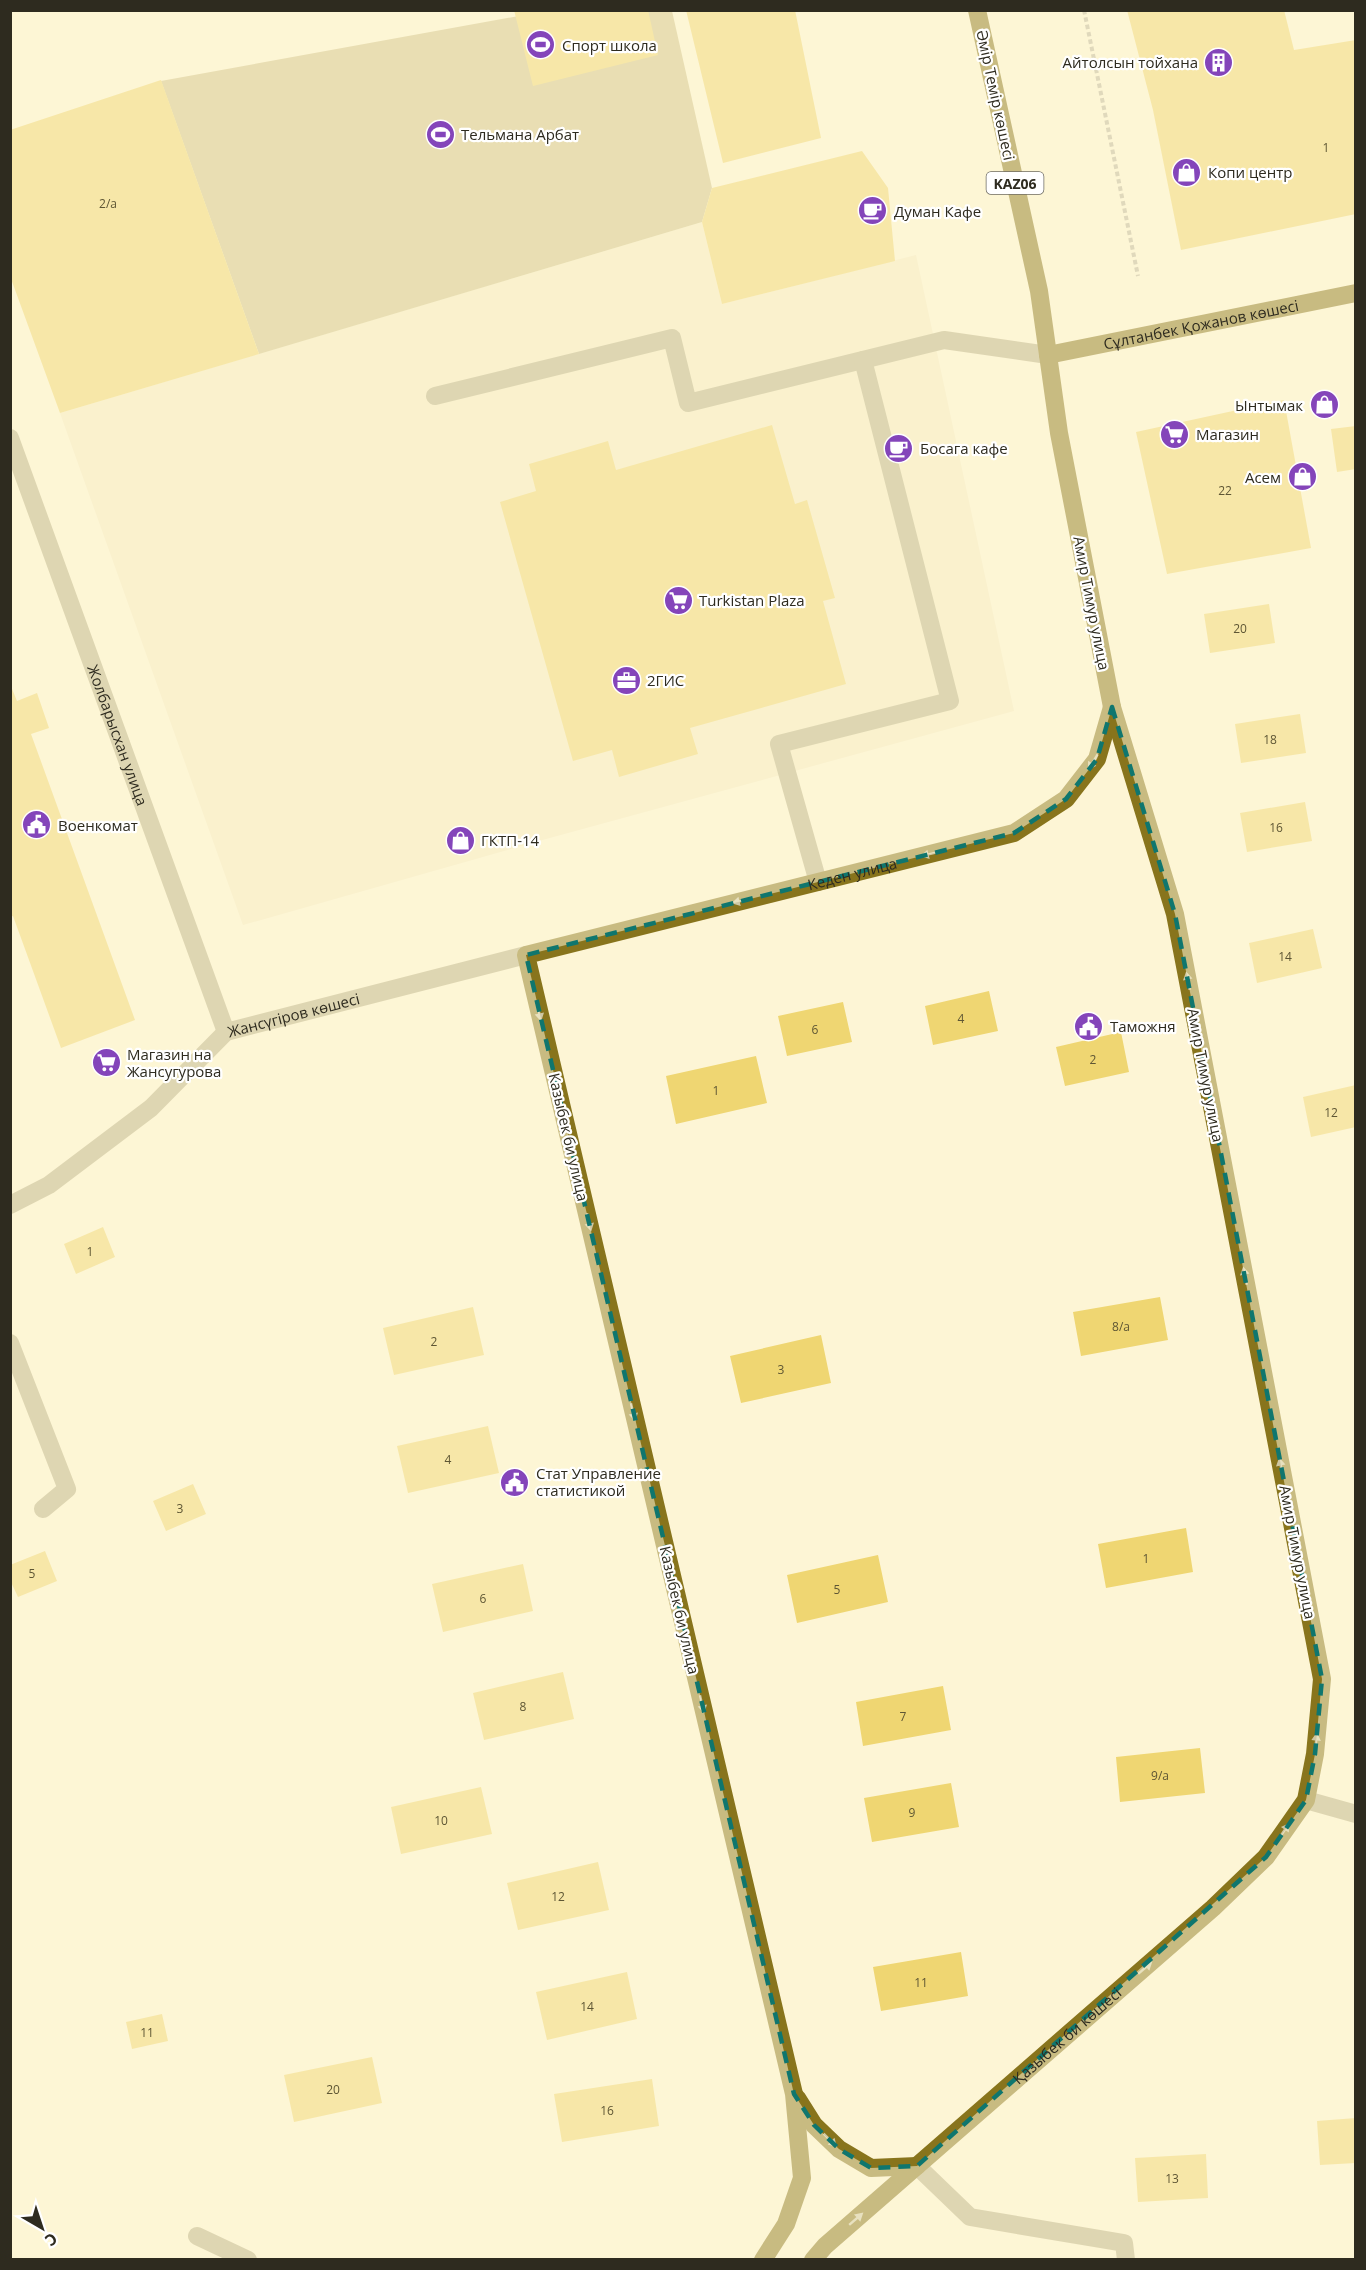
<svg xmlns="http://www.w3.org/2000/svg" width="1366" height="2270" viewBox="0 0 1366 2270" font-family="'Open Sans',sans-serif">
<style>
.built{fill:#f5ebc4}
.green{fill:#d0c289}
.building{fill:#efd672}
.lines{fill:none;stroke-linecap:round;stroke-linejoin:round}
.path{stroke:#bdb69d;stroke-width:4;stroke-dasharray:4.5 3;stroke-linecap:butt}
.minor{stroke:#b9b087;stroke-width:18}
.major{stroke:#88741c;stroke-width:18}
.oneway{fill:#cfc7a4}
.marked{fill:none;stroke:#0f766e;stroke-width:4.5;stroke-dasharray:12 8;stroke-linejoin:round}
.labels{text-anchor:middle;dominant-baseline:central;stroke-width:4.5;stroke-linejoin:round;paint-order:stroke}
.number-label{font-size:12px;fill:#5e5634}
.shield{fill:#fff;stroke:#6d6b62;stroke-width:1.5}
.shield-label{font-size:14px;font-weight:bold;fill:#2e2b1f}
.poi-label{font-size:15px;fill:#2e2b1f;stroke:#fff;text-anchor:start}
.street-label{font-size:15px;fill:#2e2b1f;stroke:#fff}
</style>
<rect width="100%" height="100%" fill="#fdf5d5"/>
<path class="built" d="M 702,222 L 722,304 L 916,255 L 1014,711 L 546,839 L 243,925 L 60,413 Z"/>
<path class="green" d="M 546,11 L 672,11 L 712,188 L 702,222 L 259,354 L 161,81 Z"/>
<path class="building" d="M 514,10 L 648,10 L 658,55 L 533,86 Z
M 686,10 L 795,10 L 821,138 L 723,163 Z
M 1127,10 L 1284,10 L 1294,50 L 1356,40 L 1356,214 L 1181,250 L 1153,110 Z
M 161,80 L 259,354 L 60,413 L 10,276 L 10,130 Z
M 862,151 L 888,188 L 895,261 L 722,304 L 702,222 L 712,188 Z
M 1284,400 L 1311,548 L 1167,574 L 1136,432 Z
M 772,425 L 795,504 L 807,500 L 835,598 L 823,601 L 846,684 L 690,728 L 698,754 L 619,777 L 612,750 L 573,761 L 500,502 L 536,491 L 529,464 L 608,441 L 616,470 Z
M 1356,426 L 1356,469 L 1337,472 L 1331,429 Z
M 1269,604 L 1275,643 L 1210,653 L 1204,614 Z
M 10,684 L 17,701 L 37,693 L 49,728 L 31,734 L 135,1020 L 61,1048 L 13,916 L 10,917 Z
M 1300,714 L 1306,753 L 1241,763 L 1235,724 Z
M 1305,802 L 1312,841 L 1247,852 L 1240,813 Z
M 1313,929 L 1322,968 L 1257,983 L 1249,943 Z
M 989,991 L 998,1031 L 933,1045 L 925,1006 Z
M 843,1002 L 852,1042 L 787,1056 L 778,1016 Z
M 1121,1032 L 1129,1072 L 1065,1086 L 1056,1047 Z
M 756,1056 L 767,1103 L 676,1124 L 666,1076 Z
M 1356,1085 L 1356,1127 L 1311,1137 L 1303,1097 Z
M 103,1227 L 115,1257 L 76,1274 L 64,1244 Z
M 1160,1297 L 1168,1340 L 1081,1356 L 1073,1312 Z
M 473,1307 L 484,1355 L 394,1375 L 383,1328 Z
M 821,1335 L 831,1383 L 741,1403 L 730,1356 Z
M 488,1426 L 499,1473 L 408,1493 L 397,1446 Z
M 193,1484 L 206,1514 L 166,1531 L 153,1501 Z
M 1186,1528 L 1193,1572 L 1106,1588 L 1098,1544 Z
M 45,1551 L 57,1581 L 18,1597 L 10,1580 L 10,1565 Z
M 878,1555 L 888,1602 L 797,1623 L 787,1575 Z
M 523,1564 L 533,1611 L 443,1632 L 432,1584 Z
M 563,1672 L 574,1719 L 484,1740 L 473,1693 Z
M 943,1686 L 951,1730 L 863,1746 L 856,1702 Z
M 1200,1748 L 1205,1793 L 1120,1802 L 1116,1757 Z
M 951,1783 L 959,1827 L 872,1842 L 864,1798 Z
M 481,1787 L 492,1834 L 401,1854 L 391,1807 Z
M 598,1862 L 609,1910 L 518,1930 L 507,1883 Z
M 961,1952 L 968,1996 L 881,2011 L 873,1967 Z
M 627,1972 L 637,2019 L 547,2040 L 536,1992 Z
M 162,2014 L 168,2041 L 132,2049 L 126,2022 Z
M 372,2057 L 382,2103 L 294,2122 L 284,2075 Z
M 652,2079 L 659,2126 L 562,2142 L 554,2094 Z
M 1356,2118 L 1356,2163 L 1320,2165 L 1317,2121 Z
M 1206,2154 L 1208,2198 L 1138,2202 L 1135,2158 Z"/>
<g class="lines">
<path class="path" d="M 1084,10 L 1138,276"/>
<g class="minor">
<path d="M 435,396 L 672,338 L 688,403 L 944,340 L 1048,355"/>
<path id="s1" d="M 10,438 L 226,1032"/>
<path d="M 818,882 L 779,744 L 950,701 L 863,360"/>
<path id="s2" d="M 10,1205 L 49,1185 L 151,1108 L 226,1032 L 526,955"/>
<path d="M 10,1343 L 67,1489 L 43,1509"/>
<path d="M 1306,1800 L 1356,1814"/>
<path d="M 917,2166 L 970,2217 L 1124,2243 L 1126,2260"/>
<path d="M 197,2236 L 248,2260"/>
</g>
<g class="major">
<path id="s3" d="M 1048,355 L 1356,293"/>
<path d="M 797,2098 L 814,2125 L 839,2149 L 871,2168 L 917,2166"/>
<path id="s4" d="M 763,2260 L 786,2224 L 802,2178 L 794,2094 L 526,955 L 1014,833 L 1066,799 L 1097,759 L 1112,707"/>
<path id="s5" d="M 813,2260 L 825,2246 L 1213,1908 L 1266,1857 L 1306,1800 L 1315,1754 L 1322,1679 L 1175,914 L 1112,707 L 1059,433 L 1039,291 L 977,10"/>
</g>
</g>
<defs><path id="oneway-solid" d="M-6-.8H1V-3.2L6.5 0L1 3.2V.8H-6Z" transform="scale(1.5)"/></defs>
<g class="oneway">
<use href="#oneway-solid" transform="translate(1093 762) rotate(121)"/>
<use href="#oneway-solid" transform="translate(930 854) rotate(166)"/>
<use href="#oneway-solid" transform="translate(741 901) rotate(166)"/>
<use href="#oneway-solid" transform="translate(1188 981) rotate(-101)"/>
<use href="#oneway-solid" transform="translate(539 1012) rotate(77)"/>
<use href="#oneway-solid" transform="translate(589 1222) rotate(77)"/>
<use href="#oneway-solid" transform="translate(1245 1276) rotate(-101)"/>
<use href="#oneway-solid" transform="translate(633 1412) rotate(77)"/>
<use href="#oneway-solid" transform="translate(1281 1467) rotate(-101)"/>
<use href="#oneway-solid" transform="translate(702 1704) rotate(77)"/>
<use href="#oneway-solid" transform="translate(1316 1742) rotate(-85)"/>
<use href="#oneway-solid" transform="translate(1284 1831) rotate(-55)"/>
<use href="#oneway-solid" transform="translate(1145 1968) rotate(-41)"/>
<use href="#oneway-solid" transform="translate(830 2140) rotate(45)"/>
<use href="#oneway-solid" transform="translate(856 2219) rotate(-41)"/>
</g>
<path d="M0 0H1366V2270H0ZM 1112,707 L 1175,914 L 1322,1679 L 1315,1754 L 1306,1800 L 1266,1857 L 917,2166 L 871,2168 L 839,2149 L 814,2125 L 794,2094 L 526,955 L 1014,833 L 1066,799 L 1097,759 Z" fill="#fdf5d5" fill-opacity=".55" fill-rule="evenodd"/>
<path class="marked" d="M 1112,707 L 1175,914 L 1322,1679 L 1315,1754 L 1306,1800 L 1266,1857 L 917,2166 L 871,2168 L 839,2149 L 814,2125 L 794,2094 L 526,955 L 1014,833 L 1066,799 L 1097,759 Z"/>
<defs>
<symbol id="stadium-disc" viewBox="-11 -11 22 22"><circle r="9.5" fill="#8445ba" stroke="#fff"/><path d="M0-5a6.5 5 0 1 0 0 10a6.5 5 0 1 0 0-10ZM-3.5-1.8h7v3.6h-7Z" fill="#fff"/></symbol>
<symbol id="building-disc" viewBox="-11 -11 22 22"><circle r="9.5" fill="#8445ba" stroke="#fff"/><path d="M-4-6H4V6H1V3H-1V6H-4ZM-2.5-4.3h1.7v1.8h-1.7ZM.8-4.3h1.7v1.8H.8ZM-2.5-1h1.7V.8h-1.7ZM.8-1h1.7V.8H.8Z" fill="#fff"/></symbol>
<symbol id="shop-disc" viewBox="-11 -11 22 22"><circle r="9.5" fill="#8445ba" stroke="#fff"/><path d="M-5-2.5h2.3a2.7 3.5 0 0 1 5.4 0H5L5.5 6h-11ZM-1.5-2.5h3a1.5 2.3 0 0 0-3 0Z" fill="#fff"/></symbol>
<symbol id="cafe-disc" viewBox="-11 -11 22 22"><circle r="9.5" fill="#8445ba" stroke="#fff"/><path d="M-5.5-4.5H6V0H3Q3 3.5 0 3.5H-2.5Q-5.5 3.5-5.5 0ZM3-3.2v2h1.7v-2ZM-6 4.5H4V6H-6Z" fill="#fff"/></symbol>
<symbol id="supermarket-disc" viewBox="-11 -11 22 22"><circle r="9.5" fill="#8445ba" stroke="#fff"/><path d="M-6-5.5h2.5l.6 2H6L4.5 2H-2.5L-4.4-4H-6ZM-1.5 3.2a1.3 1.3 0 1 0 .1 0ZM3 3.2a1.3 1.3 0 1 0 .1 0Z" fill="#fff"/></symbol>
<symbol id="office-disc" viewBox="-11 -11 22 22"><circle r="9.5" fill="#8445ba" stroke="#fff"/><path d="M-6-3h4V-5.5h4V-3h4V5H-6ZM-1-4.5V-3h2v-1.5ZM-6 0V1H6V0Z" fill="#fff"/></symbol>
<symbol id="civic-disc" viewBox="-11 -11 22 22"><circle r="9.5" fill="#8445ba" stroke="#fff"/><path d="M-.6-6.5H3V-4.5H.6V-3L4-1V1h2V6H-6V1h2V-1L-.6-3ZM-1.2 2.5V6h2.4V2.5Z" fill="#fff"/></symbol>
</defs>
<g fill-rule="evenodd">
<use href="#stadium-disc" x="524" y="28" width="33" height="33"/>
<use href="#building-disc" x="1202" y="46" width="33" height="33"/>
<use href="#stadium-disc" x="424" y="118" width="33" height="33"/>
<use href="#shop-disc" x="1170" y="156" width="33" height="33"/>
<use href="#cafe-disc" x="856" y="194" width="33" height="33"/>
<use href="#shop-disc" x="1308" y="388" width="33" height="33"/>
<use href="#supermarket-disc" x="1158" y="418" width="33" height="33"/>
<use href="#cafe-disc" x="882" y="432" width="33" height="33"/>
<use href="#shop-disc" x="1286" y="460" width="33" height="33"/>
<use href="#supermarket-disc" x="662" y="584" width="33" height="33"/>
<use href="#office-disc" x="610" y="664" width="33" height="33"/>
<use href="#civic-disc" x="20" y="808" width="33" height="33"/>
<use href="#shop-disc" x="444" y="824" width="33" height="33"/>
<use href="#civic-disc" x="1072" y="1010" width="33" height="33"/>
<use href="#supermarket-disc" x="90" y="1046" width="33" height="33"/>
<use href="#civic-disc" x="498" y="1466" width="33" height="33"/>
</g>
<g class="labels">
<g class="number-label">
<text x="1326" y="147">1</text>
<text x="108" y="203">2/а</text>
<text x="1225" y="490">22</text>
<text x="1240" y="628">20</text>
<text x="1270" y="739">18</text>
<text x="1276" y="827">16</text>
<text x="1285" y="956">14</text>
<text x="961" y="1018">4</text>
<text x="815" y="1029">6</text>
<text x="1093" y="1059">2</text>
<text x="716" y="1090">1</text>
<text x="1331" y="1112">12</text>
<text x="90" y="1251">1</text>
<text x="1121" y="1326">8/а</text>
<text x="434" y="1341">2</text>
<text x="781" y="1369">3</text>
<text x="448" y="1459">4</text>
<text x="180" y="1508">3</text>
<text x="1146" y="1558">1</text>
<text x="32" y="1573">5</text>
<text x="837" y="1589">5</text>
<text x="483" y="1598">6</text>
<text x="523" y="1706">8</text>
<text x="903" y="1716">7</text>
<text x="1160" y="1775">9/а</text>
<text x="912" y="1812">9</text>
<text x="441" y="1820">10</text>
<text x="558" y="1896">12</text>
<text x="921" y="1982">11</text>
<text x="587" y="2006">14</text>
<text x="147" y="2032">11</text>
<text x="333" y="2089">20</text>
<text x="607" y="2110">16</text>
<text x="1172" y="2178">13</text>
</g>
<rect class="shield" x="986.5" y="172" width="57" height="22" rx="4.5"/>
<g class="shield-label">
<text x="1015" y="183">KАZ06</text>
</g>
<g class="poi-label">
<text x="562" y="45">Спорт школа</text>
<text x="1198" y="62" text-anchor="end">Айтолсын тойхана</text>
<text x="461" y="134">Тельмана Арбат</text>
<text x="1208" y="172">Копи центр</text>
<text x="894" y="211">Думан Кафе</text>
<text x="1303" y="405" text-anchor="end">Ынтымак</text>
<text x="1196" y="434">Магазин</text>
<text x="920" y="448">Босага кафе</text>
<text x="1281" y="477" text-anchor="end">Асем</text>
<text x="699" y="600">Turkistan Plaza</text>
<text x="647" y="680">2ГИС</text>
<text x="58" y="825">Военкомат</text>
<text x="481" y="840">ГКТП-14</text>
<text x="1110" y="1026">Таможня</text>
<text x="127" y="1054">Магазин на<tspan x="127" dy="17">Жансугурова</tspan></text>
<text x="536" y="1473">Стат Управление<tspan x="536" dy="17">статистикой</tspan></text>
</g>
<g class="street-label">
<text transform="translate(996 95) rotate(78)">Әмір Темір көшесі</text>
<text stroke="none"><textPath href="#s3" startOffset="156">Сұлтанбек Қожанов көшесі</textPath></text>
<text transform="translate(1092 603) rotate(79)">Амир Тимур улица</text>
<text stroke="none"><textPath href="#s1" startOffset="316">Жолбарысхан улица</textPath></text>
<text stroke="none"><textPath href="#s4" startOffset="1682">Кеден улица</textPath></text>
<text stroke="none"><textPath href="#s2" startOffset="348">Жансүгіров көшесі</textPath></text>
<text transform="translate(1206 1075) rotate(79)">Амир Тимур улица</text>
<text transform="translate(569 1137) rotate(77)">Казыбек би улица</text>
<text transform="translate(1298 1552) rotate(79)">Амир Тимур улица</text>
<text transform="translate(680 1610) rotate(77)">Казыбек би улица</text>
<text stroke="none"><textPath href="#s5" startOffset="339">Қазыбек би көшесі</textPath></text>
</g>
</g>
<rect width="1366" height="2270" fill="none" stroke="#2e2b1f" stroke-width="24"/>
<g transform="translate(42 2228) rotate(141)" stroke="#ffffff" stroke-width="4.5" paint-order="stroke">
<path d="M0-4.5L10 22L0 15L-10 22Z" fill="#2e2b1f"/>
<text y="-9" font-size="16" font-weight="bold" text-anchor="middle" fill="#2e2b1f">С</text>
</g>
</svg>
